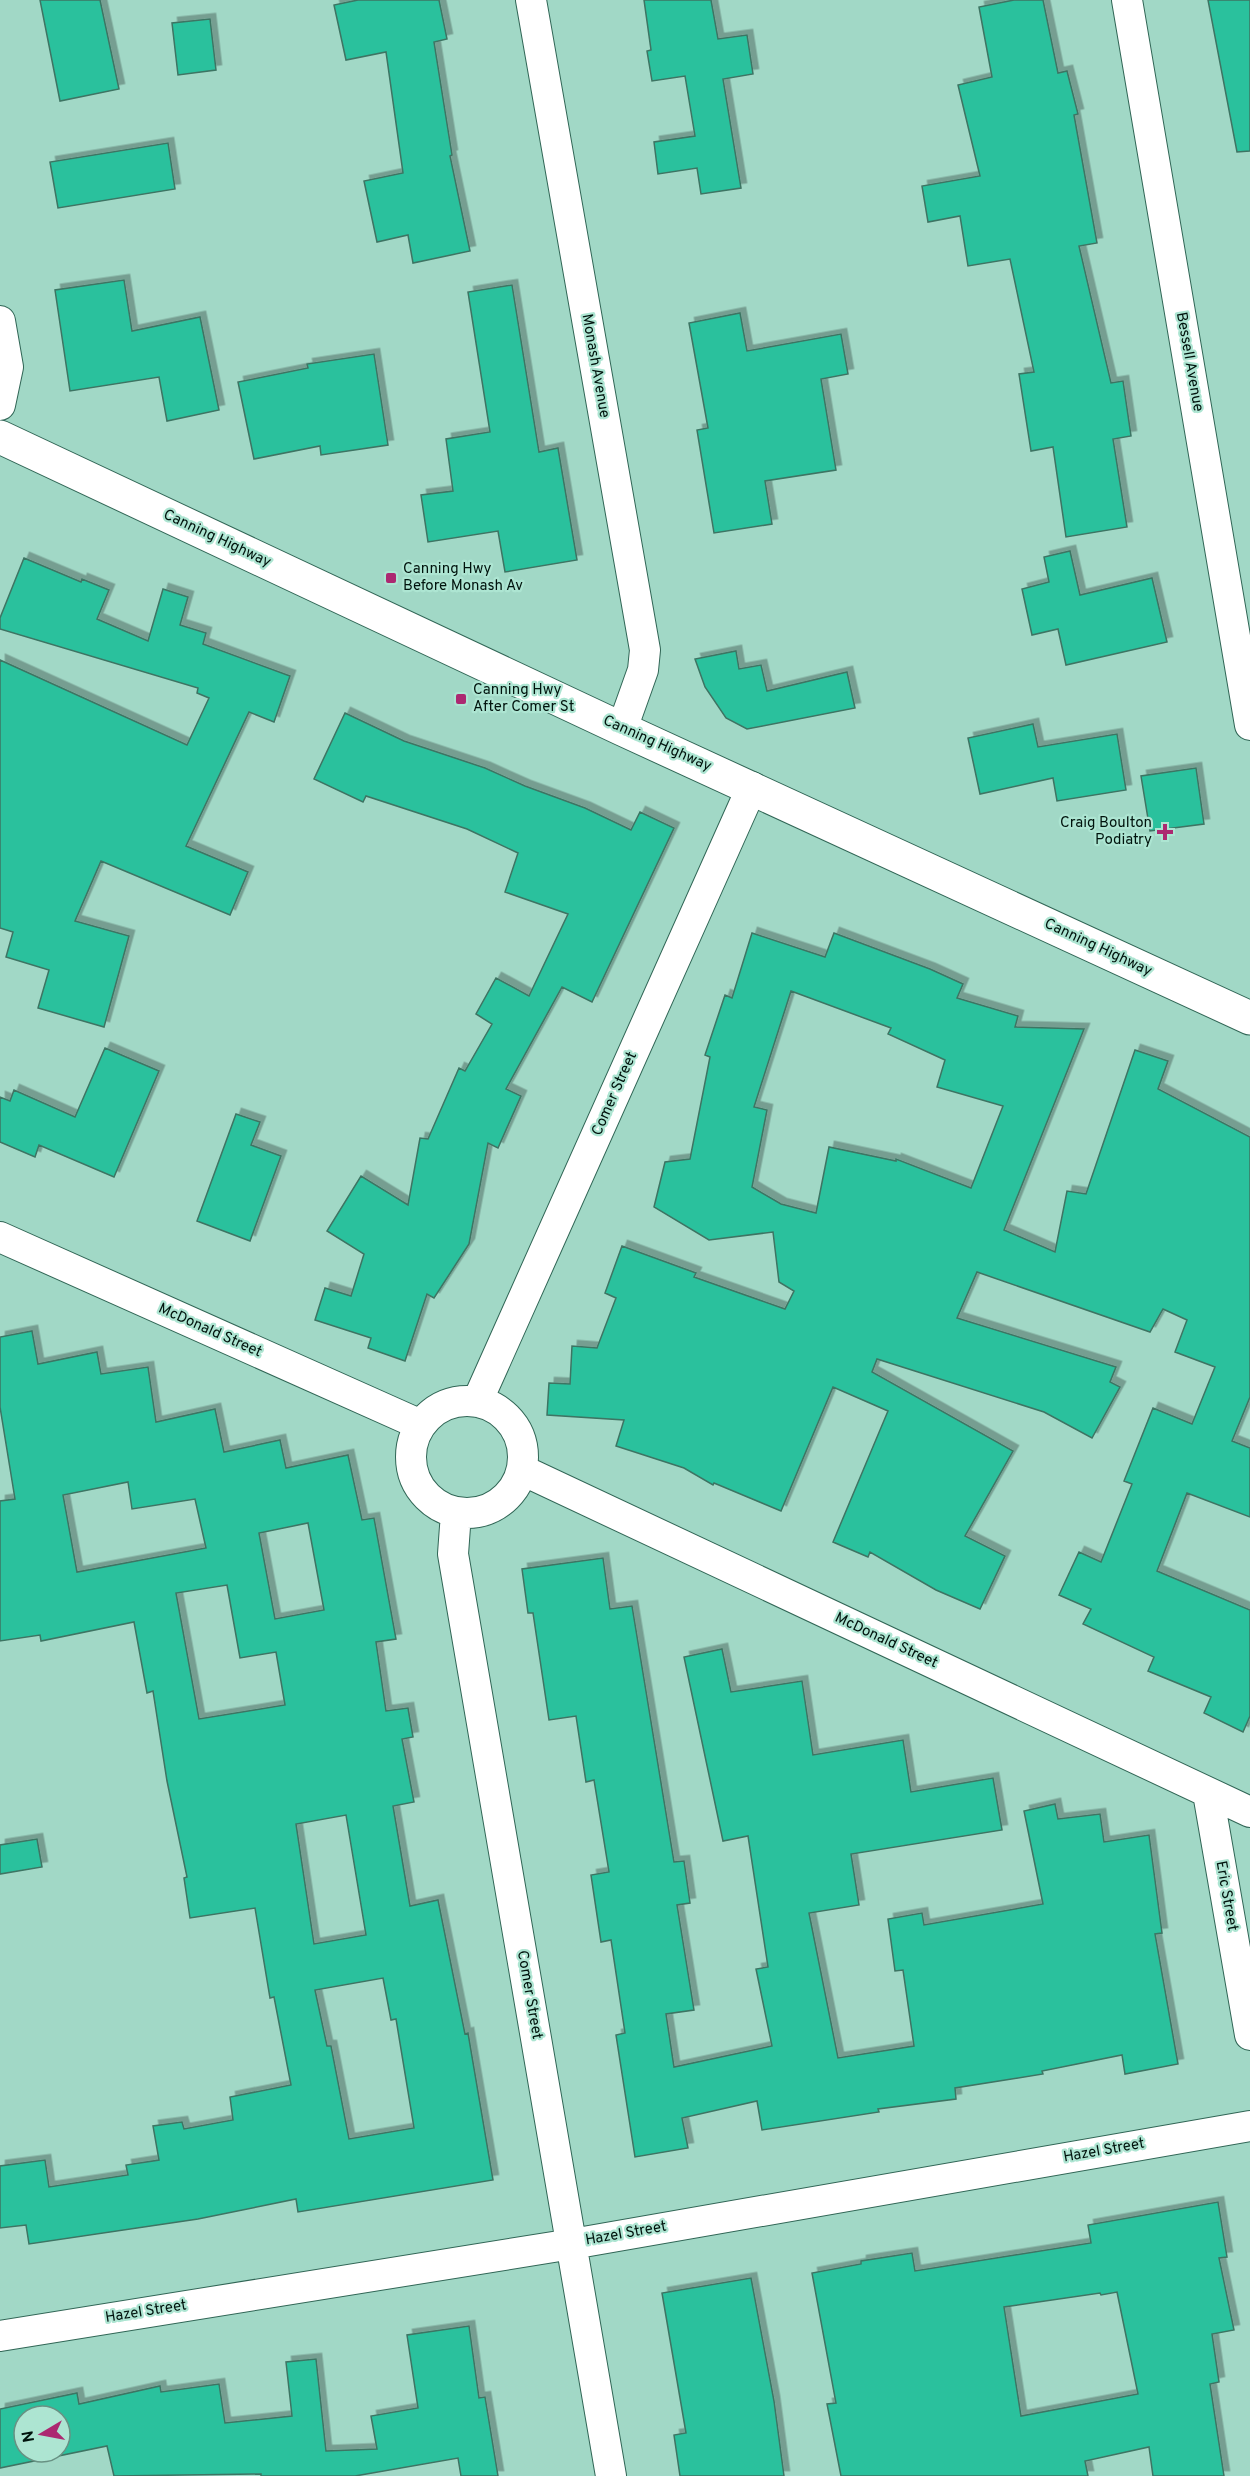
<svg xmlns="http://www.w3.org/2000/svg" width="1250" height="2476" viewBox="0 0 1250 2476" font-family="Overpass,sans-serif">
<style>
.building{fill:#29c19d;stroke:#3e7463;stroke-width:1.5;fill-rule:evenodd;filter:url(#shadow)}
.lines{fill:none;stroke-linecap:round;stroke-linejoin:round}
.street-casing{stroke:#316656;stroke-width:32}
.highway-casing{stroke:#316656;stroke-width:35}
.street{stroke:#fff;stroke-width:30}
.highway{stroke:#fff;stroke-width:33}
.poi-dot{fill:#ac2871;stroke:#ade5d2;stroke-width:2}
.labels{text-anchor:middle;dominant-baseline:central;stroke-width:4.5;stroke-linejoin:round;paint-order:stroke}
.street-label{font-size:15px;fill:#00130d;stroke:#ade5d2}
.poi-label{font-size:15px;fill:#00130d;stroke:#ade5d2;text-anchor:start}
</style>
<defs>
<filter id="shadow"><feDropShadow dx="5.5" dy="-5.5" stdDeviation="0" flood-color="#0004"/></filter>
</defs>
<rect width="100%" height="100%" fill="#a1d8c6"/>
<path class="building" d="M 40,0 L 100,0 L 119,89 L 60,101 Z
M 358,0 L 439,0 L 447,39 L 434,42 L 452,155 L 450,156 L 470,251 L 413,263 L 408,235 L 377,242 L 364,181 L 403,173 L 386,52 L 346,60 L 334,5 Z
M 644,0 L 711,0 L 718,39 L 747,35 L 753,74 L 723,79 L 741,188 L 701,194 L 697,168 L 658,174 L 654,142 L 695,136 L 685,76 L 652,81 L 647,51 L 651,50 Z
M 1014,0 L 1043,0 L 1058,73 L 1067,71 L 1078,114 L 1074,115 L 1097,243 L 1079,246 L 1111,383 L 1123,381 L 1131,436 L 1113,439 L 1127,527 L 1066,537 L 1053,447 L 1031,451 L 1019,374 L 1034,372 L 1010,259 L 968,266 L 960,216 L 928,222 L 922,186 L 980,176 L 958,85 L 992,77 L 979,7 Z
M 1208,0 L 1250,0 L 1250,151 L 1237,152 Z
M 210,19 L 216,70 L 178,75 L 172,23 Z
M 168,143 L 175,189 L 58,208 L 50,162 Z
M 124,280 L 132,331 L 200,317 L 219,410 L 167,421 L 159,377 L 70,391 L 55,290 Z
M 512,285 L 539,452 L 558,448 L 577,560 L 505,572 L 498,531 L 428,542 L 421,495 L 453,491 L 446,439 L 490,432 L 468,292 Z
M 740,313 L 747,351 L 841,334 L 848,374 L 821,379 L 836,470 L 765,481 L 772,524 L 714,533 L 697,430 L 708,428 L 689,323 Z
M 374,354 L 388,445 L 321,455 L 320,446 L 254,459 L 238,382 L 308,368 L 307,364 Z
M 1070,551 L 1080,595 L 1152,578 L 1167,642 L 1066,665 L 1058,629 L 1032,635 L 1022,589 L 1049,582 L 1044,557 Z
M 24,558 L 81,582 L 82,579 L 109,590 L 97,619 L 148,641 L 163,589 L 188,597 L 180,625 L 206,633 L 203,644 L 290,676 L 274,722 L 249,712 L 186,846 L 248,872 L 230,915 L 101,861 L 75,921 L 129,936 L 104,1027 L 38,1008 L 49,970 L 6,957 L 13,932 L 0,928 L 0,660 L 187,745 L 209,698 L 197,693 L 198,688 L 0,629 L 0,618 Z
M 736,651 L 739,669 L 761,665 L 767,691 L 847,672 L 855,708 L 747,729 L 726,718 L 705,687 L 695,659 Z
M 345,713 L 404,741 L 485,768 L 525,786 L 585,808 L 631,830 L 640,812 L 674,828 L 592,1002 L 562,987 L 506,1089 L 521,1096 L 498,1148 L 488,1143 L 469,1244 L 434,1298 L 427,1294 L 405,1361 L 368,1348 L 371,1338 L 315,1320 L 325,1288 L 351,1296 L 364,1254 L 327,1231 L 361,1176 L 408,1205 L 420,1138 L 428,1139 L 459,1068 L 465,1071 L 492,1024 L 476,1014 L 496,978 L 529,996 L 568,914 L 505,892 L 518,853 L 467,829 L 366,796 L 363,802 L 314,779 Z
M 1033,724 L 1038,747 L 1117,734 L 1126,790 L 1057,801 L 1053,778 L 980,794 L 968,738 Z
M 1196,768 L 1204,824 L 1150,831 L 1141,776 Z
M 752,933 L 825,957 L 834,933 L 930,969 L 963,984 L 957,998 L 1018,1016 L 1015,1027 L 1084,1029 L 1004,1230 L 1055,1252 L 1067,1191 L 1086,1194 L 1135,1050 L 1168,1061 L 1158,1089 L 1250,1137 L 1250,1397 L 1232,1441 L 1250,1448 L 1250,1517 L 1187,1493 L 1157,1571 L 1250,1610 L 1250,1716 L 1243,1732 L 1204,1713 L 1211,1697 L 1148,1671 L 1154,1657 L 1083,1624 L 1091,1609 L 1059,1595 L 1079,1552 L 1101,1562 L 1132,1484 L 1124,1481 L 1153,1408 L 1192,1424 L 1215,1367 L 1175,1352 L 1187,1320 L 1163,1309 L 1150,1332 L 977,1272 L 957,1318 L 1116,1367 L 1110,1382 L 1120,1387 L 1092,1438 L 1044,1412 L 877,1359 L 872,1372 L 1013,1451 L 965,1536 L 1005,1556 L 980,1609 L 936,1590 L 870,1552 L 868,1557 L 833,1542 L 888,1411 L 833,1387 L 781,1511 L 714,1483 L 713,1485 L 684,1468 L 616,1446 L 624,1420 L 547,1415 L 549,1383 L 570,1384 L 572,1346 L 597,1348 L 616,1298 L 605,1293 L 622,1246 L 696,1273 L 694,1277 L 785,1309 L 794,1291 L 779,1282 L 773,1232 L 709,1240 L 654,1207 L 665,1162 L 690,1159 L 710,1057 L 705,1055 L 725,995 L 732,998 ZM 791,991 L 891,1028 L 888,1034 L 945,1060 L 937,1087 L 1003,1106 L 971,1188 L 896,1159 L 896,1161 L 829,1147 L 816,1213 L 781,1204 L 752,1187 L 767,1110 L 754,1107 Z
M 105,1048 L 159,1071 L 114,1177 L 39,1145 L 35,1157 L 0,1142 L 0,1097 L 10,1101 L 14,1090 L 75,1117 Z
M 236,1114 L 260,1122 L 251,1145 L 281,1156 L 250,1241 L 197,1221 Z
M 32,1331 L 38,1364 L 97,1352 L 101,1374 L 148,1367 L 156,1422 L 215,1409 L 224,1452 L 280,1440 L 286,1468 L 348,1455 L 362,1520 L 374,1518 L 396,1639 L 376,1642 L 386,1711 L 408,1708 L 413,1737 L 402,1739 L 414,1802 L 393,1806 L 410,1906 L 438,1900 L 465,2034 L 468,2033 L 493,2180 L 298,2212 L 296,2199 L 198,2219 L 29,2244 L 26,2225 L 0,2228 L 0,2166 L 45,2160 L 49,2187 L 128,2175 L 126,2165 L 159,2160 L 153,2126 L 182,2122 L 184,2129 L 233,2120 L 230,2097 L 291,2085 L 274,1997 L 270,1998 L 255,1908 L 190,1918 L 184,1878 L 187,1877 L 167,1781 L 153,1691 L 147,1693 L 134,1622 L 41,1641 L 40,1635 L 0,1641 L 0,1501 L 15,1499 L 0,1407 L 0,1337 ZM 128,1482 L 132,1509 L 195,1499 L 206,1548 L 77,1572 L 63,1495 ZM 308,1523 L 324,1610 L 275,1619 L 259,1533 ZM 227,1585 L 240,1658 L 276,1652 L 285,1705 L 199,1719 L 176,1593 ZM 346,1815 L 366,1935 L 314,1944 L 296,1824 ZM 383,1978 L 391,2020 L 396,2019 L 414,2128 L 349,2139 L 331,2046 L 327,2046 L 315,1990 Z
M 603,1558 L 610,1609 L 632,1606 L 674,1862 L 684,1861 L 690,1903 L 677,1905 L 694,2010 L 666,2014 L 674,2067 L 772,2046 L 756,1969 L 768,1967 L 748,1836 L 723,1841 L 684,1657 L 722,1649 L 731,1692 L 802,1681 L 813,1755 L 903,1740 L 911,1792 L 993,1778 L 1002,1830 L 851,1854 L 859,1905 L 809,1913 L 838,2058 L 914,2046 L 903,1970 L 895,1971 L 888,1919 L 922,1913 L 924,1925 L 1043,1904 L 1024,1811 L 1055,1804 L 1058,1819 L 1100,1814 L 1104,1842 L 1149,1835 L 1162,1933 L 1155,1934 L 1178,2064 L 1125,2074 L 1122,2055 L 1042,2071 L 1043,2074 L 955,2088 L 956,2099 L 878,2109 L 879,2112 L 762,2130 L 757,2101 L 682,2118 L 688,2148 L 635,2157 L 616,2035 L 625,2033 L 611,1940 L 601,1942 L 591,1875 L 609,1872 L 594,1780 L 586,1782 L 576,1716 L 549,1720 L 533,1613 L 528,1613 L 522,1569 Z
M 37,1839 L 42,1867 L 0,1874 L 0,1845 Z
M 1218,2202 L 1227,2257 L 1219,2258 L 1234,2330 L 1212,2334 L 1219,2382 L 1210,2384 L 1224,2476 L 1153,2476 L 1149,2447 L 1085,2461 L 1088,2476 L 841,2476 L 827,2404 L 836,2403 L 812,2273 L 861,2264 L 861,2261 L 912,2253 L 915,2271 L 1091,2243 L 1088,2225 ZM 1117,2292 L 1138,2394 L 1021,2416 L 1004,2307 L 1100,2293 L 1101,2295 Z
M 751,2278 L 774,2401 L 784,2476 L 680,2476 L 674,2435 L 686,2433 L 662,2293 Z
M 469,2326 L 479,2398 L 485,2397 L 498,2476 L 461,2476 L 458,2458 L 355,2476 L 261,2476 L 261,2474 L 114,2476 L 107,2446 L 0,2468 L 0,2409 L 77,2393 L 79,2404 L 160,2386 L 161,2392 L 219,2384 L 225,2423 L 292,2416 L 286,2362 L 316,2359 L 326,2451 L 377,2449 L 371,2416 L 418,2408 L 407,2335 ZM 24,2416 L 60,2416 L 60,2452 L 24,2452 Z"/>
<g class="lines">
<defs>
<path id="street" d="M 531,0 L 645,650 L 643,670 L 622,729
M 1127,0 L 1250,725
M 0,321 L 8,367 L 0,405
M 0,1237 L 421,1425
M411 1457a56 56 0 1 1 112 0a56 56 0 1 1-112 0Z
M 477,1402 L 752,787
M 522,1470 L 1250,1812
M 456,1513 L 453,1554 L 611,2476
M 1208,1793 L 1250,2035
M 0,2336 L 572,2244 L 1250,2126"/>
<path id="highway" d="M 0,437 L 622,729 L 1250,1018"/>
</defs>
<use href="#street" class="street-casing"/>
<use href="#highway" class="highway-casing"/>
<use href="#street" class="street"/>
<use href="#highway" class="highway"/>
</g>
<g class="poi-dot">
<rect x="385" y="572" width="12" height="12" rx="3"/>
<rect x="455" y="693" width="12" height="12" rx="3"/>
<path d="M1162 823h6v6h6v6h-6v6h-6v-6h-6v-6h6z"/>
</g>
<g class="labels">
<g class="street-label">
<text transform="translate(1189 362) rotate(80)">Bessell Avenue</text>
<text transform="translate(595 366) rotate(80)">Monash Avenue</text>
<text transform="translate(217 539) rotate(25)">Canning Highway</text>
<text transform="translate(657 744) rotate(24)">Canning Highway</text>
<text transform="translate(1098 948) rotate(25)">Canning Highway</text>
<text transform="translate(615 1094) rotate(-66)">Comer Street</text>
<text transform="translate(210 1331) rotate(24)">McDonald Street</text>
<text transform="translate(886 1641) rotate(25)">McDonald Street</text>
<text transform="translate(1226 1896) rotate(80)">Eric Street</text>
<text transform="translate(529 1995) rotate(80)">Comer Street</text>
<text transform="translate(1104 2151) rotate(-10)">Hazel Street</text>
<text transform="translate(626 2234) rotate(-10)">Hazel Street</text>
<text transform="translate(146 2312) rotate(-9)">Hazel Street</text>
</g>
<g class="poi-label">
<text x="403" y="569">Canning Hwy<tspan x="403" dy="17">Before Monash Av</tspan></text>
<text x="473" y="690">Canning Hwy<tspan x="473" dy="17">After Comer St</tspan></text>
<text x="1152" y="823" text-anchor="end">Craig Boulton<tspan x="1152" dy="17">Podiatry</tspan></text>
</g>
</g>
<g transform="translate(42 2434) rotate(260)"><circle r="28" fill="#ade5d2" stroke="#689183" stroke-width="1.5"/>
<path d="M0-4.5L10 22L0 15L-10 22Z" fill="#ac2871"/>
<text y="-9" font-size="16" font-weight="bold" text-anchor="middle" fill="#00130d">N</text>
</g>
</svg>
